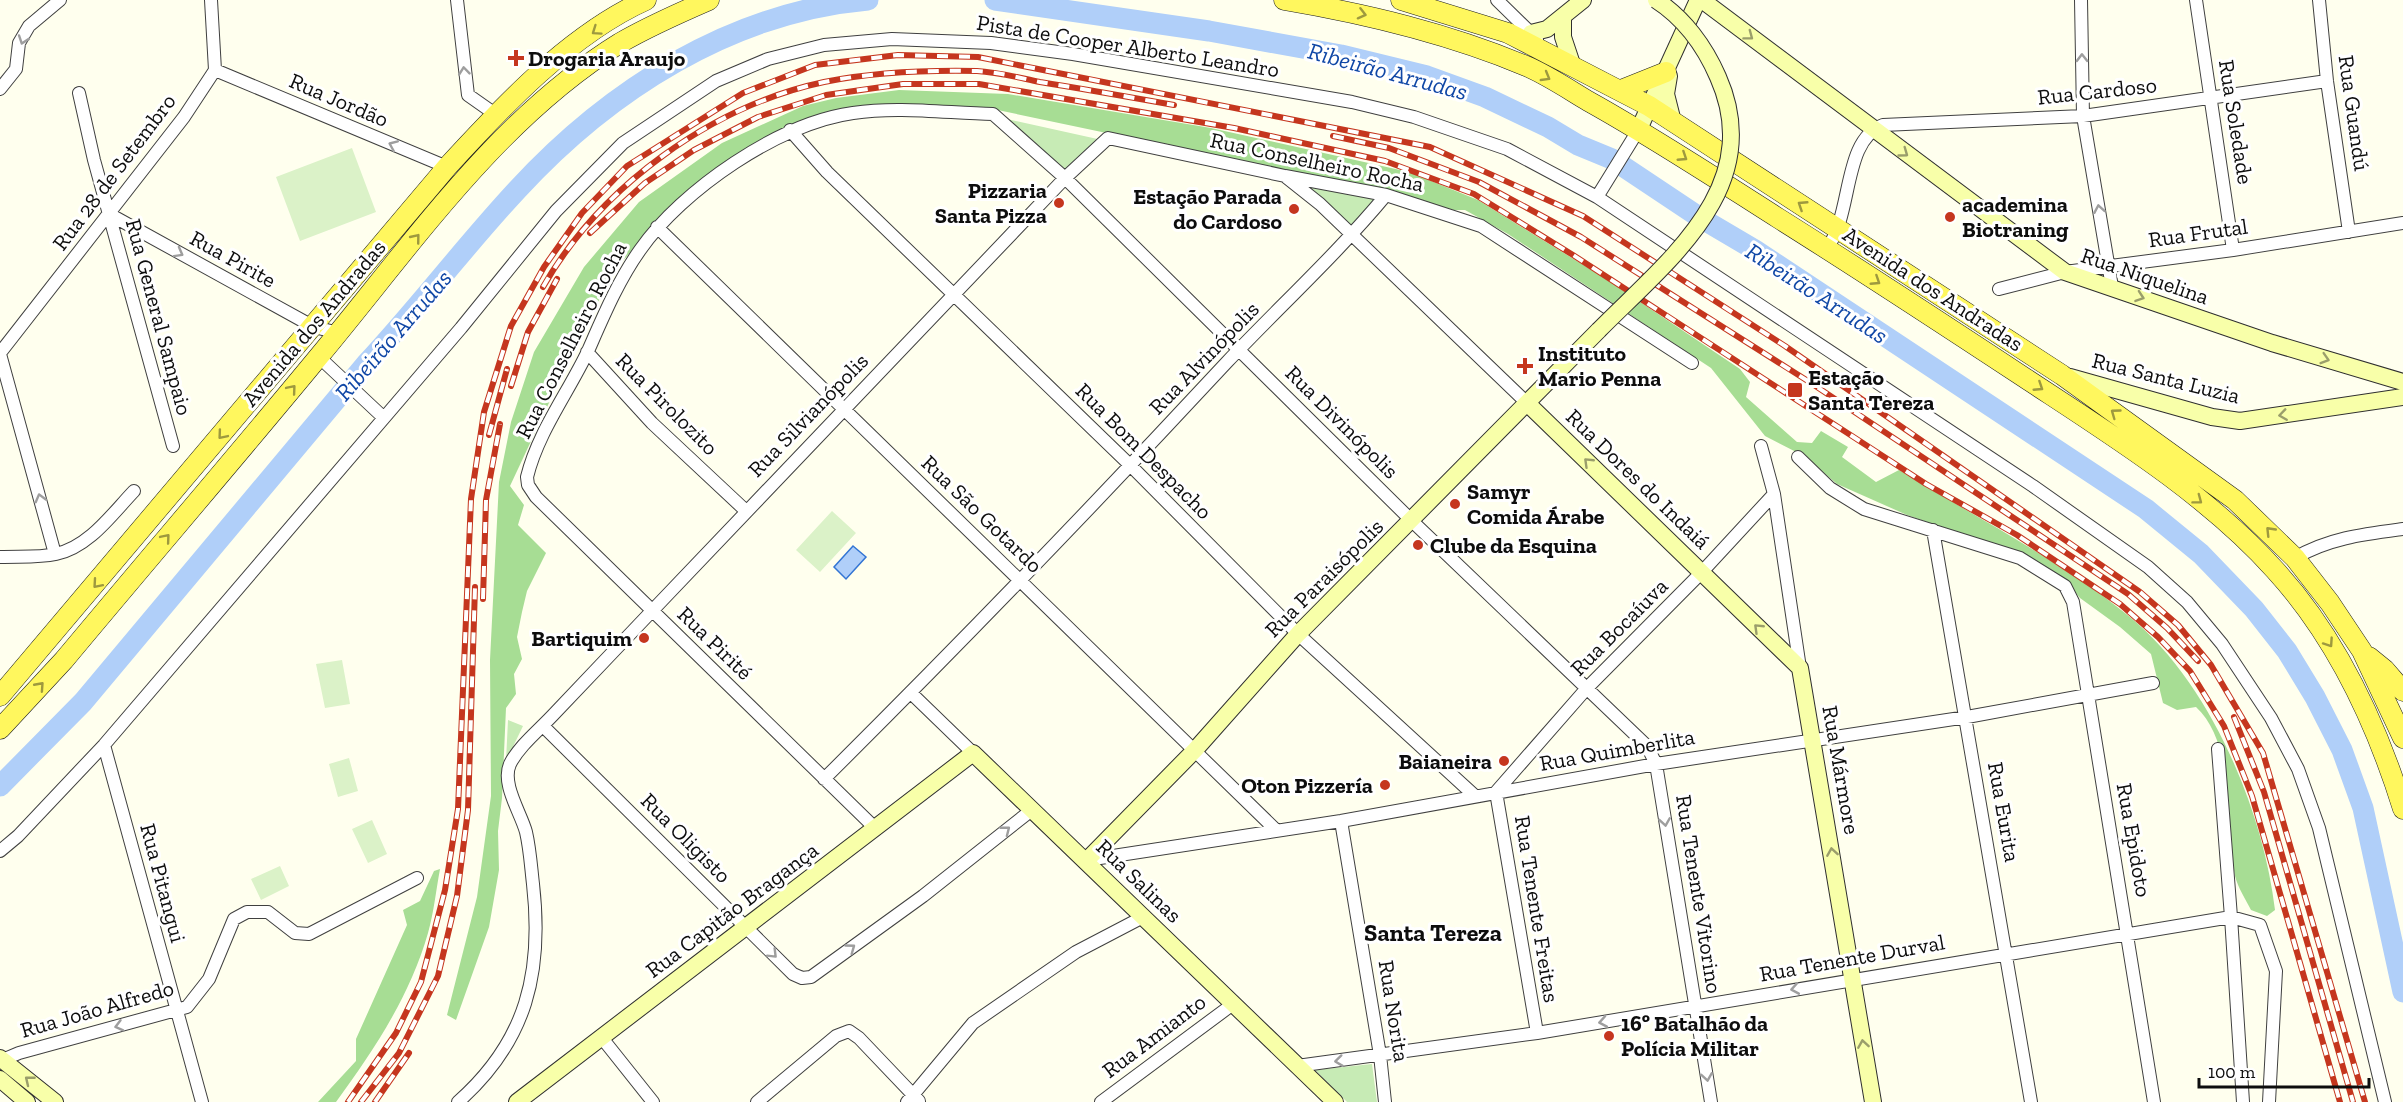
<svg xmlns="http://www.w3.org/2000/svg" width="2403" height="1102" viewBox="0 0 2403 1102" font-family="'Zilla Slab',serif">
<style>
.green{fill:#c7ebb5}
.forest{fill:#a7dd94}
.pitch{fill:#dbf2c8}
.water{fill:#b0cff9;stroke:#3375d4;stroke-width:1.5}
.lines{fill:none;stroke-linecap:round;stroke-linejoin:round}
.river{stroke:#b0cff9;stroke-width:21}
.street-casing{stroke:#404040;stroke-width:14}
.secondary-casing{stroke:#2f2f2f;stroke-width:18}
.primary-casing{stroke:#1e1e1e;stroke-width:21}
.street{stroke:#fff;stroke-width:12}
.secondary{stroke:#f8ffa9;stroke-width:16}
.primary{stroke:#fff75e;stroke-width:20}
.rail-casing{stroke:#c5361e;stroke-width:6}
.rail{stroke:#fff;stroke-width:4;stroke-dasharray:11;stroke-linecap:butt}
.secondary-bridge-casing{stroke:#2f2f2f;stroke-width:18;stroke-linecap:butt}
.secondary-bridge{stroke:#f8ffa9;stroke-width:16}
.oneway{stroke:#9e993e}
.oneway2{stroke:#9a9e6b}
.oneway3{stroke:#9e9e9e}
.poi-dot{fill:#c5361e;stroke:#fff;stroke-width:2}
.labels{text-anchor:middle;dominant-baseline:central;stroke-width:6;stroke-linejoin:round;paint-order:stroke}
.street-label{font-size:22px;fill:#0d0d0d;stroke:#fff}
.poi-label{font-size:22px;font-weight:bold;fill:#0d0d0d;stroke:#fff;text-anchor:start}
.water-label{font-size:24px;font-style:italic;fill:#1047a6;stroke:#fff}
.neighbourhood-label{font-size:24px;font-weight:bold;fill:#0d0d0d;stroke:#fff}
</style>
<rect width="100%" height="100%" fill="#ffe"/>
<path class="green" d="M 998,117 L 1102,140 L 1065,175 Z
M 1295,180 L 1380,198 L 1354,228 Z
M 508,720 L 523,726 L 506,761 Z
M 1372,1064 L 1377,1102 L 1347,1102 L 1315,1070 Z"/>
<path class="forest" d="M 899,90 L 1008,94 L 1211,128 L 1409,172 L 1478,200 L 1606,279 L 1740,369 L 1750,382 L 1746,397 L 1797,442 L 1812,443 L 1821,431 L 1848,447 L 1842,457 L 1876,482 L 1899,470 C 1975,517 2062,561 2130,617 C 2210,683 2263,809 2275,910 L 2267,916 L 2251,910 C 2246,900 2238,888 2235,876 C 2226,827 2236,744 2196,707 L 2177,710 L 2163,703 L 2151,654 L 2120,627 L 2080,598 L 2066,581 L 2016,553 L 1907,515 L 1837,484 L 1804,456 L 1765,436 L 1711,368 L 1508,234 L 1465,210 L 1454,210 L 1387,192 L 988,108 L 905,108 L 790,128 L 658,220 L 616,269 L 585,326 L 510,486 L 524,505 L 518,525 L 546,553 L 527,591 L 522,612 L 517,637 L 522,659 L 514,674 L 516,694 L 506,708 L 502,798 L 498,831 L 499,870 L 489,927 L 456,1020 L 447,1015 L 477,897 L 491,796 L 490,660 L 499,482 L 511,422 L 534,352 L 584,267 L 639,202 L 722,143 L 803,106 L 836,98 Z
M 440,869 C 436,890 434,912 428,933 C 410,996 374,1050 336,1102 L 318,1102 L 356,1061 L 356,1039 L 407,925 L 403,910 L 420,901 L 434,871 Z"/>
<path class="pitch" d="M 352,148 L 376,212 L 300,241 L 276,177 Z
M 832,511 L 856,533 L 820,572 L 796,550 Z
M 342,660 L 350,704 L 325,708 L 316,664 Z
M 349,758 L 358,791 L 338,797 L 329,764 Z
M 372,820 L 387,854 L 368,863 L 352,829 Z
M 280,866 L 289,886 L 261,900 L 251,879 Z"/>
<path class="water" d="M 853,546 L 866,557 L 846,579 L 834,567 Z"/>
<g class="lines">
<path class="river" d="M 995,0 L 1209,31 L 1341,55 L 1427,76 L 1485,97 L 1548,127 L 1578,145 L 1612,159 L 1699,217 L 1755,250 L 2146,509 L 2201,554 L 2254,609 L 2287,651 L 2315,697 L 2342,750 L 2363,808 L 2403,992
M 0,786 L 83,702 L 366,364 C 418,308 465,246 517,190 C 609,90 731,12 868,0"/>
<defs>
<path id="street" d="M 457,0 L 468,95 L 495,114
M 1497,0 L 1537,39
M 2081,0 L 2083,116 L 2112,287
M 2196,0 L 2233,250
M 2319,0 L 2327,81 L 2349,232
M 215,70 L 447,167
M 0,89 L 16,69 L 19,43 L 29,26 L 60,0
M 79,93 L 94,160 L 173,446
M 790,130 L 827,172 L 1131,466 L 1298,634 L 1475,796
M 1286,177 L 1320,204 L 1528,404
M 1597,197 L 1639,129
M 109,214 L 314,327 L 339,333
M 657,227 L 1277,831
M 1827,248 C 1853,215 1842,140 1883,125 L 2083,116 L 2327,81
M 1999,289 L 2065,272 L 2233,250 L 2403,223
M 587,352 L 652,423 L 745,510
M 0,353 L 184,117 L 215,70 L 211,0
M 0,354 L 55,554
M 319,357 L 384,418
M 1761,446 L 1774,494 L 1800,668
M 1798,457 L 1830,488 L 1864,509 L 2020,558 L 2065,586 L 2073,602 L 2154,1102
M 1933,530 L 2031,1102
M 0,557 C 18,556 38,558 56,554 C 89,547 112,514 134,491
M 2295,558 C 2329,538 2365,534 2403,529
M 911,693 L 973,753
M 543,726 L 793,974 L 802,978 L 811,977 L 923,896 L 1033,809
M 104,745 L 202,1102
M 2218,749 L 2231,917 L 2260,925 L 2276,971 L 2269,1102
M 824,779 C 961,643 1095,504 1227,362 C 1280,306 1337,254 1386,195
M 1341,821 L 1380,1055 L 1385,1102
M 876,829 L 536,497 L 528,485 L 527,477 C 538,432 568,393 588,351 C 603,317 618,281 640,250 C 682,190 779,123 853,113 C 898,106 947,113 993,114 L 1065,178 L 1412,521 L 1647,746 L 1656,764 L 1711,1102
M 0,851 L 18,836 L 104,745 L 461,328 L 556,211 L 623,143 L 716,81 L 768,59 L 824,45 L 892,39 L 991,43 L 1073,54 L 1352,102 L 1414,117 L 1507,149 L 1597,197 L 2033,486 L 2148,567 L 2187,602 L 2222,644 L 2271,718 L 2298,769 L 2319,828 L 2385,1102
M 1087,860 L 1341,821 L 1656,764 L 1967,717 L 2153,683
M 1537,1033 L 1496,792 L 1587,688 L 1701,573 L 1774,494
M 602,1038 L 653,1102
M 0,1061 L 19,1053 L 187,1007 L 209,979 L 234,919 L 247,912 L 268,912 L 295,933 L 309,934 L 417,878
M 1297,1066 L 1537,1033 L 2231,917 L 2243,1102
M 458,1102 C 527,1041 543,972 533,884 C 531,867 530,849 526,832 C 521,813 501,784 510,764 C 519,746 539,730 553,715 C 585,681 618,647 650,613 C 788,467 926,322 1065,178 L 1108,138 L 1285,176 L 1386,195 L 1481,226 L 1692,363
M 757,1102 L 836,1036 L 849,1031 L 859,1038 L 919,1101
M 907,1102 L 973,1023 L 1076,952 L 1143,917
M 1101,1102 L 1233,1004"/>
<path id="secondary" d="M 1702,0 L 2065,272 L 2272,343 L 2403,382
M 1563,18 L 1563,37 L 1572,64
M 1531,33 L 1547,29 L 1583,0
M 1669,76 L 1666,94 L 1673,122
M 1639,129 L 1698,0
M 2070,377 L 2212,417 L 2240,421 L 2403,397
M 1528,404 L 1800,668 L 1873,1102
M 1086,861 L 1195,750 L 1298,634 L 1599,330
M 0,1058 L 55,1102
M 0,1079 L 27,1102
M 517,1102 L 973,753 L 1335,1102"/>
<path id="primary" d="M 1284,0 C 1367,14 1447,33 1526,66 C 1547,75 1568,89 1588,101 C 1653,137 1715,178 1778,218 C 1861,270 1943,324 2025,378 C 2110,434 2207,494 2275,570 C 2337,638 2376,722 2403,809
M 1401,0 L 1508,33 L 1649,106 L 2062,375 L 2235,500 L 2295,558 L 2330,603 L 2362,651 L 2403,738
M 1621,90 L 1666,72
M 2369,657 L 2385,670 L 2403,691
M 0,696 L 447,167 C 502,107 570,34 646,0
M 0,729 L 64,660 C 149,558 235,458 320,355 C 411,246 497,119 620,43 C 649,26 679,13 709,0"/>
</defs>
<use href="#street" class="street-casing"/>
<use href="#secondary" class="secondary-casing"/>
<use href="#primary" class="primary-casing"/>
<use href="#street" class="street"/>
<use href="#secondary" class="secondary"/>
<use href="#primary" class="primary"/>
<defs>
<path id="rail" d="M 1333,136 L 1389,148 L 1479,182 L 1581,237 L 1811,383 L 2128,594 L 2167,628 L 2198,661
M 590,233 L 645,183 L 694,150 L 758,117 L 826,95 L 903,84 L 979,84 L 1234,128 L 1385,161 L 1474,194 L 1573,255 L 1926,484 L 2017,535 L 2120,604 L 2158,637 L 2190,671 L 2224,726 L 2252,796 L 2340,1102
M 543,287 C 600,187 711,106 824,82 C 874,72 926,70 977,71 C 998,72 1020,78 1040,82 C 1084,89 1129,97 1174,105
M 511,386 L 528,332 L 557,279
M 489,435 L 507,369
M 483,599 L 486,500 L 500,424
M 2234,717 L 2264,792 L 2353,1102
M 348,1102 L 396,1033 L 421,982 L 445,890 L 458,809 L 471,499 L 484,412 L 511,326 L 544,267 L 582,213 L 627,166 L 743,93 L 815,65 L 898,55 L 978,57 L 1430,147 L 1583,216 L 1785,346 L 2140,592 L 2178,625 L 2211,665 L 2263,753 L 2365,1102
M 361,1102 L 399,1053 L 438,976 L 457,896 L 468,810 L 475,587
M 375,1102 L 409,1053"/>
</defs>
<use href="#rail" class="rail-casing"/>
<use href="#rail" class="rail"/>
<defs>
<path id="secondary-bridge" d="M 1599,330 C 1667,261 1767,187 1718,77 C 1705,47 1684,18 1656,0"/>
</defs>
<use href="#secondary-bridge" class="secondary-bridge-casing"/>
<use href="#secondary-bridge" class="secondary-bridge"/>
</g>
<defs><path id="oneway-chevron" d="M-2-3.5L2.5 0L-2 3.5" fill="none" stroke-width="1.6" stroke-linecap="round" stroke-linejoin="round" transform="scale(1.5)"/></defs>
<g class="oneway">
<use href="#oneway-chevron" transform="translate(1362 14) rotate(14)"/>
<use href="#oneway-chevron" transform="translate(596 31) rotate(145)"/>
<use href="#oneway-chevron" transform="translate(1546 77) rotate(30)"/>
<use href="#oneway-chevron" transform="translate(1683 157) rotate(33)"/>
<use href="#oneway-chevron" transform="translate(1802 205) rotate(-147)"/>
<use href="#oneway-chevron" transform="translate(416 238) rotate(-51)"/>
<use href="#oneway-chevron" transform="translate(1876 281) rotate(33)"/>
<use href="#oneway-chevron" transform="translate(2039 387) rotate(33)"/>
<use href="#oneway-chevron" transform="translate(292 389) rotate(-50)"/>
<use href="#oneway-chevron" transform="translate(2115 413) rotate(-144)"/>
<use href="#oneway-chevron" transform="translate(222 435) rotate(130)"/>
<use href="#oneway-chevron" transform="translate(2198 500) rotate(37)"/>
<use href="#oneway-chevron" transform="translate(2270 531) rotate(-134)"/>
<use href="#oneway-chevron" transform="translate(166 538) rotate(-50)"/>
<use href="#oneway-chevron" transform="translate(97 584) rotate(131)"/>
<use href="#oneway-chevron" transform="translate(2329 643) rotate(56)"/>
<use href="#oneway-chevron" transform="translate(40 686) rotate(-48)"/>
</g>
<g class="oneway2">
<use href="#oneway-chevron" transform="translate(1749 36) rotate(37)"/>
<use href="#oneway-chevron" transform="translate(1904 153) rotate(36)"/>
<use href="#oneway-chevron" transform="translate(2140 297) rotate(19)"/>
<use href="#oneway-chevron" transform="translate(2325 359) rotate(17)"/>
<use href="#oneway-chevron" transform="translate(2283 415) rotate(172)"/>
<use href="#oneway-chevron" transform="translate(1588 462) rotate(-136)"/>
<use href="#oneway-chevron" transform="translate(1758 628) rotate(-136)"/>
<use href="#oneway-chevron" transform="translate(1832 852) rotate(-99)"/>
<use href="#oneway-chevron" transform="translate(1863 1044) rotate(-99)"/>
<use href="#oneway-chevron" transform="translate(29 1080) rotate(-141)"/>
</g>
<g class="oneway3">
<use href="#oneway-chevron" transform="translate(23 40) rotate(109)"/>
<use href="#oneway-chevron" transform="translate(2082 58) rotate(-91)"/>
<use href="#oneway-chevron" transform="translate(464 71) rotate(-96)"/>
<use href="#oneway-chevron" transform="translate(393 145) rotate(-157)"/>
<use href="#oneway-chevron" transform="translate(2099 209) rotate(-100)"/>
<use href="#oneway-chevron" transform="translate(179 253) rotate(29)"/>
<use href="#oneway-chevron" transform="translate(40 498) rotate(-105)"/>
<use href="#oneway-chevron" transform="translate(1665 822) rotate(81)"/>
<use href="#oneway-chevron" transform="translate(1006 830) rotate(-38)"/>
<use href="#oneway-chevron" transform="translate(851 948) rotate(-36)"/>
<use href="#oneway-chevron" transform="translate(773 954) rotate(45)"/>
<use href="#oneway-chevron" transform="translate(1795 989) rotate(170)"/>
<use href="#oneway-chevron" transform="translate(1603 1022) rotate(170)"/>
<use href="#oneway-chevron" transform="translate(119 1026) rotate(165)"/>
<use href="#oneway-chevron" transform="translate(1339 1061) rotate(173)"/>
<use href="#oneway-chevron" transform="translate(1707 1077) rotate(81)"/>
</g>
<g class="poi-dot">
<path d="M513 49h6v6h6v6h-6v6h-6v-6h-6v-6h6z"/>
<circle cx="1059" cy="203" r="6"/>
<circle cx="1294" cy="209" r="6"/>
<circle cx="1950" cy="217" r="6"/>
<path d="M1522 357h6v6h6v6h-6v6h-6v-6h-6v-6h6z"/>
<rect x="1787" y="382" width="16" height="16" rx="3"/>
<circle cx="1455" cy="504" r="6"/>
<circle cx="1418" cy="545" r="6"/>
<circle cx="644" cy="638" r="6"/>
<circle cx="1504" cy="761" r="6"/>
<circle cx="1385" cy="785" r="6"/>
<circle cx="1609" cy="1036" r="6"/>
</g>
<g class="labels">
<g class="street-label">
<text transform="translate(1128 46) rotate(9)">Pista de Cooper Alberto Leandro</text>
<text transform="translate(2097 91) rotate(-6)">Rua Cardoso</text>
<text transform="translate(339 100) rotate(23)">Rua Jordão</text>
<text transform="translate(2354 113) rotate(82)">Rua Guandú</text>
<text transform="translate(2236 122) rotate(81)">Rua Soledade</text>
<text transform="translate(1317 162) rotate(12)">Rua Conselheiro Rocha</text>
<text transform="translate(114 172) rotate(-53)">Rua 28 de Setembro</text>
<text transform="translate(2198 233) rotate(-8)">Rua Frutal</text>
<text transform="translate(233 259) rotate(29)">Rua Pirite</text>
<text transform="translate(2145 276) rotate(19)">Rua Niquelina</text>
<text transform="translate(1933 289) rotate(33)">Avenida dos Andradas</text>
<text transform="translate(159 317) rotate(75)">Rua General Sampaio</text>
<text transform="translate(314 323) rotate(-50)">Avenida dos Andradas</text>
<text transform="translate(571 340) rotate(-63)">Rua Conselheiro Rocha</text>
<text transform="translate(1204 358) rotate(-46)">Rua Alvinópolis</text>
<text transform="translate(2166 378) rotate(14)">Rua Santa Luzia</text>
<text transform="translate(667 404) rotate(45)">Rua Pirolozito</text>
<text transform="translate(808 415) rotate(-46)">Rua Silvianópolis</text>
<text transform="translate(1342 422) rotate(45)">Rua Divinópolis</text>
<text transform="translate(1144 451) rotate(45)">Rua Bom Despacho</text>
<text transform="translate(1638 479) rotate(44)">Rua Dores do Indaiá</text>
<text transform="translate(982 514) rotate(44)">Rua São Gotardo</text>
<text transform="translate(1324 578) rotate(-45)">Rua Paraisópolis</text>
<text transform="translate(1619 627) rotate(-45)">Rua Bocaíuva</text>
<text transform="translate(715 643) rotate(44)">Rua Pirité</text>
<text transform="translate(1617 750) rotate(-10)">Rua Quimberlita</text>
<text transform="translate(1841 770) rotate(80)">Rua Mármore</text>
<text transform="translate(2004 812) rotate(80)">Rua Eurita</text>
<text transform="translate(686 838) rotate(45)">Rua Oligisto</text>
<text transform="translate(2134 840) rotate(80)">Rua Epidoto</text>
<text transform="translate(1139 881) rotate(44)">Rua Salinas</text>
<text transform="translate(163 883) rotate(75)">Rua Pitangui</text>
<text transform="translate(1699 894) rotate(81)">Rua Tenente Vitorino</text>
<text transform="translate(1537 909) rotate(81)">Rua Tenente Freitas</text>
<text transform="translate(732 910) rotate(-37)">Rua Capitão Bragança</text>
<text transform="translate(1852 958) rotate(-10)">Rua Tenente Durval</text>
<text transform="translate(97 1009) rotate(-16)">Rua João Alfredo</text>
<text transform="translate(1394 1011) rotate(81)">Rua Norita</text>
<text transform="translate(1154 1036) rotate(-37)">Rua Amianto</text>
</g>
<g class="poi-label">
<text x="528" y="58">Drogaria Araujo</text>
<text x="1047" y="190" text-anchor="end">Pizzaria<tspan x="1047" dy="25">Santa Pizza</tspan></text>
<text x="1282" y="196" text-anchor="end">Estação Parada<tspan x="1282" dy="25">do Cardoso</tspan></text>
<text x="1962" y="204">academina<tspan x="1962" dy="25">Biotraning</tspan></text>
<text x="1538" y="353">Instituto<tspan x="1538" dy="25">Mario Penna</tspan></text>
<text x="1808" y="377">Estação<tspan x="1808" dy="25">Santa Tereza</tspan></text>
<text x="1467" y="491">Samyr<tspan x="1467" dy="25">Comida Árabe</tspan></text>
<text x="1430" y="545">Clube da Esquina</text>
<text x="632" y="638" text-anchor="end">Bartiquim</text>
<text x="1492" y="761" text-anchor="end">Baianeira</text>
<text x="1373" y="785" text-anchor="end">Oton Pizzería</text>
<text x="1621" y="1023">16º Batalhão da<tspan x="1621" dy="25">Polícia Militar</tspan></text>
</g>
<g class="water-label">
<text transform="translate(1388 71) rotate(15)">Ribeirão Arrudas</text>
<text transform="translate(1817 293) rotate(33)">Ribeirão Arrudas</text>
<text transform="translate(393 335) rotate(-49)">Ribeirão Arrudas</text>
</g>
<g class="neighbourhood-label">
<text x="1433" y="932">Santa Tereza</text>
</g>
</g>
<path d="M2199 1078v9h170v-9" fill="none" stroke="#0d0d0d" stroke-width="3"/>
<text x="2208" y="1078" font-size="18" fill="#0d0d0d" stroke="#ffffff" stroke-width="4.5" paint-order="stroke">100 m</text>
</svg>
